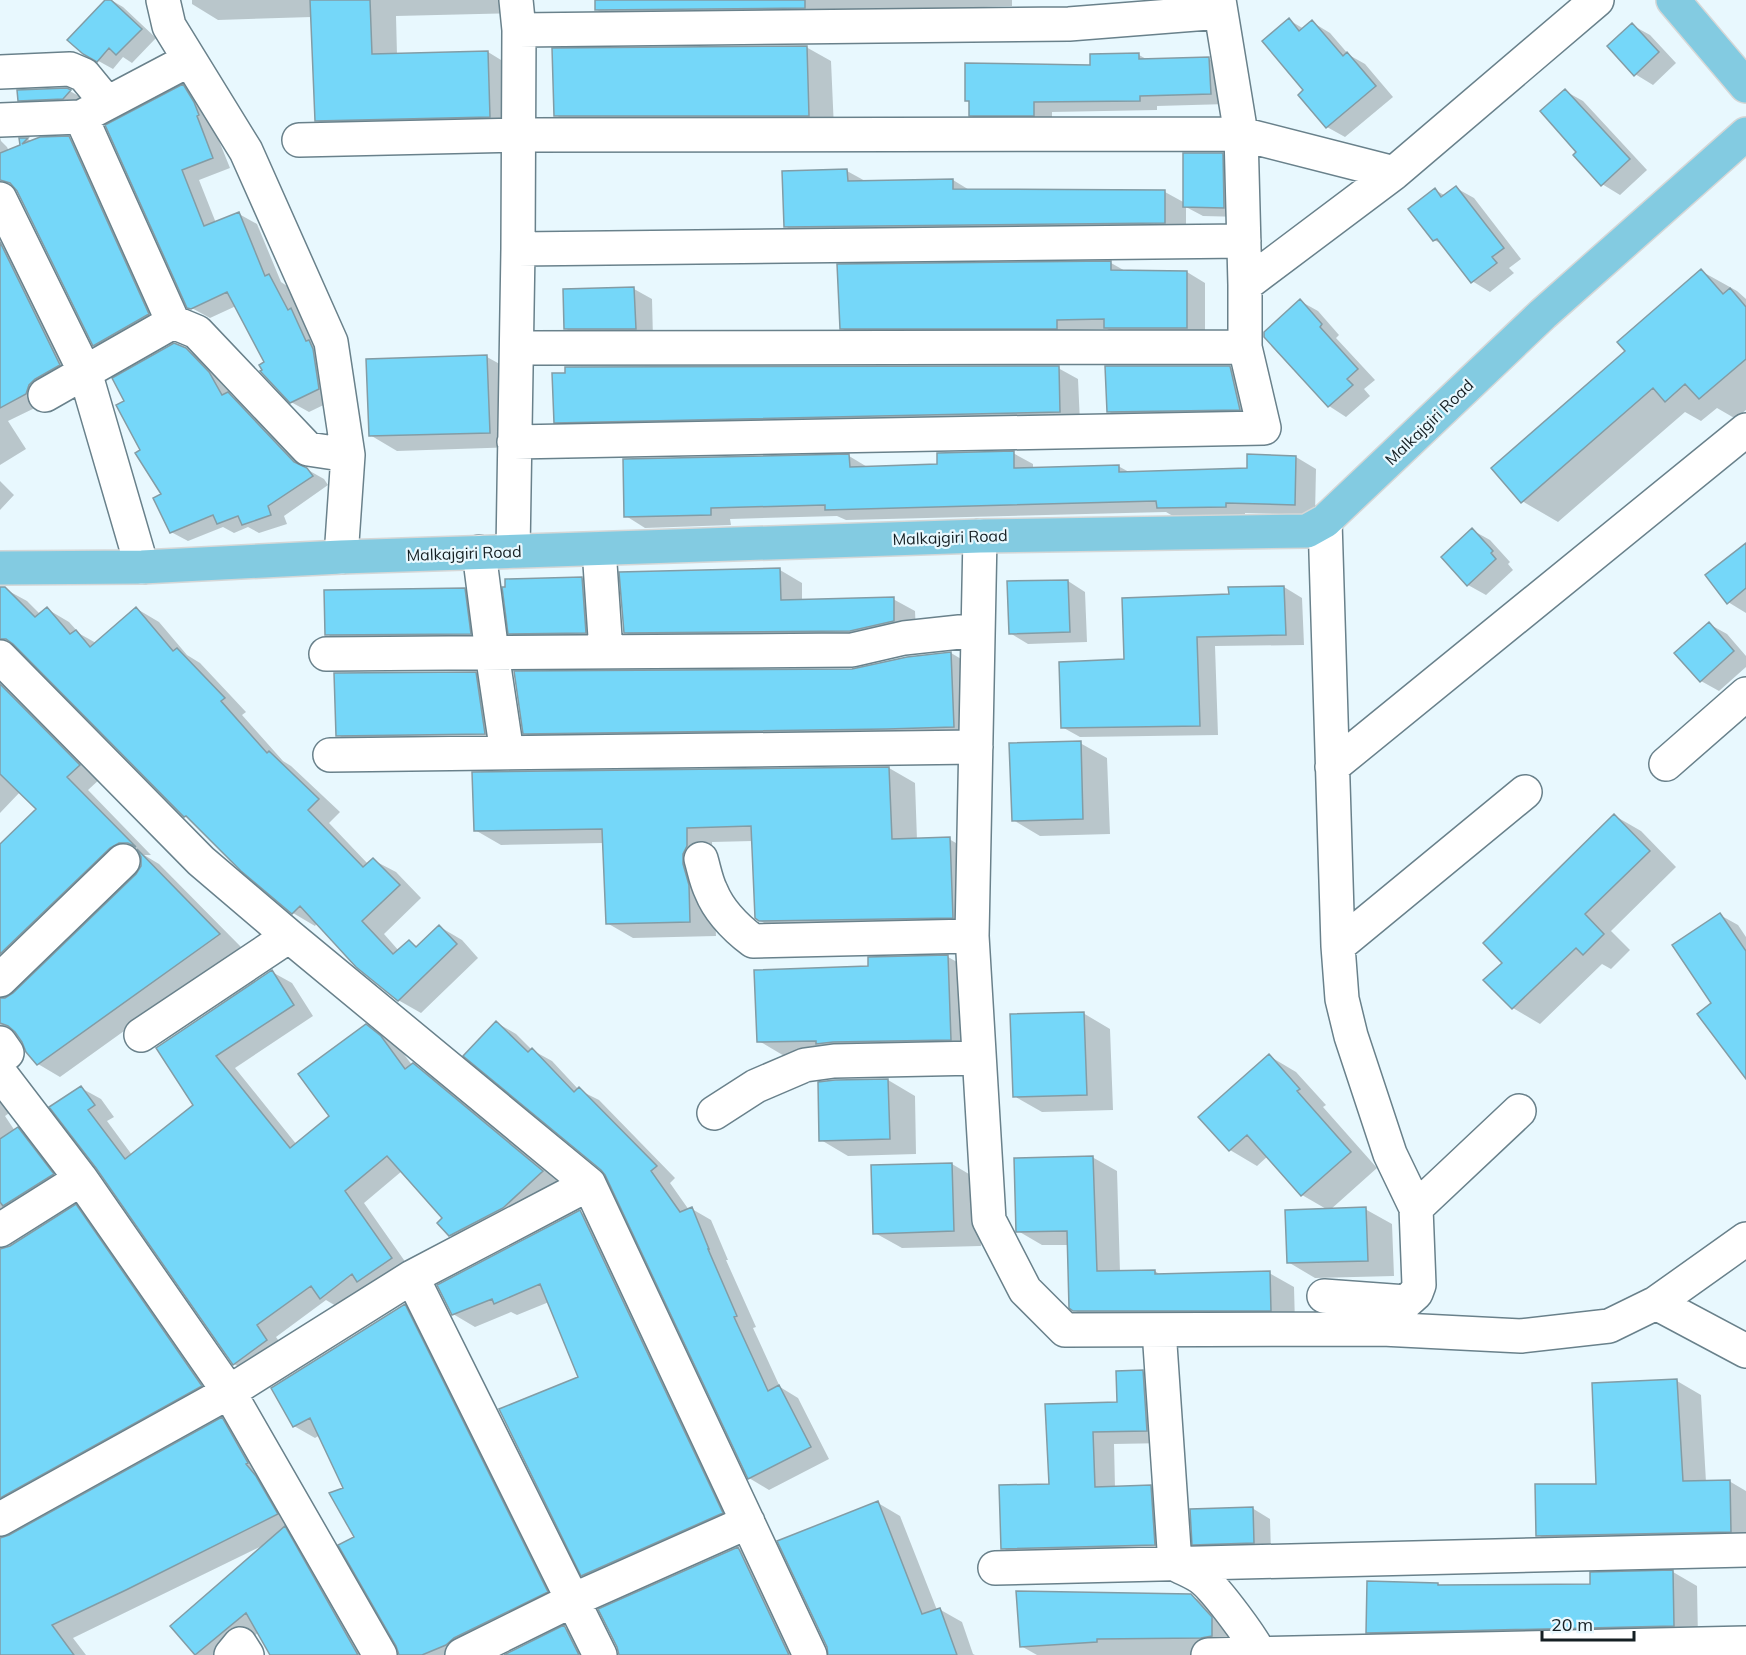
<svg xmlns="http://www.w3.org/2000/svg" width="1746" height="1655" viewBox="0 0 1746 1655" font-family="Mulish,sans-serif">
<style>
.shadow{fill:#0003;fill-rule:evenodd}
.building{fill:#75d7f9;stroke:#839ca5;stroke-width:1.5}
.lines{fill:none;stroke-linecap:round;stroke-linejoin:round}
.minor-casing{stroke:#69818b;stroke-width:36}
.major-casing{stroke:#d5d7d7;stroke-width:36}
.minor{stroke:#fff;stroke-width:33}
.major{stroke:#83cbe1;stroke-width:33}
.labels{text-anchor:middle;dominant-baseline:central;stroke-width:4.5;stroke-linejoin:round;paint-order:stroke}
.street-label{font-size:16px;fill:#151f23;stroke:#e8f8fe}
</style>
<rect width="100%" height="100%" fill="#e8f8fe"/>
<path class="shadow" d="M 107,0 L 111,0 L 123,7 L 156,38 L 132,63 L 123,57 L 113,69 L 84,53 Z
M 192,0 L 516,0 L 516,13 L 396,16 L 397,55 L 488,52 L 514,68 L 516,131 L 343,135 L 316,120 L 312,17 L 218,20 L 192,4 Z
M 596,0 L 1012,0 L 1012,6 L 901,10 L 620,23 L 597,10 Z
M 1289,20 L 1304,29 L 1312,22 L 1330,33 L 1349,55 L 1365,64 L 1393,97 L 1345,137 L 1327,127 L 1300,95 L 1305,90 Z
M 1632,25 L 1650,35 L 1676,63 L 1653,85 L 1635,74 Z
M 806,47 L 831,61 L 834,129 L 581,130 L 556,115 Z
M 1139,55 L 1148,60 L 1209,59 L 1227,69 L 1228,104 L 1157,106 L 1157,110 L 1052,112 L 1052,125 L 988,125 L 970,115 L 971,103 L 966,100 Z
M 183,86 L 201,96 L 230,168 L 199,180 L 216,223 L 239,214 L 257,224 L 281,282 L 287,286 L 303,318 L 336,399 L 309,412 L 291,402 L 266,363 L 236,306 L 210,318 L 188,306 L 107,126 Z
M 66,89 L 88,101 L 37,110 L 19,100 Z
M 1565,91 L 1583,101 L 1647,170 L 1620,195 L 1602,184 L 1578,152 Z
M 0,137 L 1,141 L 7,147 L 23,182 L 21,139 L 28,139 L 32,142 L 69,138 L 86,148 L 165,324 L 112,355 L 94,345 L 15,186 L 0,178 Z
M 1222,154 L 1240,165 L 1242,217 L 1203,216 L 1186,207 L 1186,234 L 806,239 L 785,226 L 847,171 L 867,182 L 953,180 L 971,191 L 1165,192 L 1185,203 Z
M 1456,188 L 1474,198 L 1521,259 L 1509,268 L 1514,273 L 1490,292 L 1472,281 L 1444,245 L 1434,240 L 1435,190 L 1444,195 Z
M 0,218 L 77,374 L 43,404 L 8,421 L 26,449 L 0,465 Z
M 1111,263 L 1127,272 L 1187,272 L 1205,283 L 1205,338 L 1124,338 L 1107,329 L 1075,330 L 1075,338 L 859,338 L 841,328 Z
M 1701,271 L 1737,291 L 1746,299 L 1746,306 L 1741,304 L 1746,309 L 1746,410 L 1736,419 L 1717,408 L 1701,421 L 1685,412 L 1558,522 L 1522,501 L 1627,352 Z
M 634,289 L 652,299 L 653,339 L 583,339 L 565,328 L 564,291 Z
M 1300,301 L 1318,311 L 1339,335 L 1336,338 L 1375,380 L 1364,389 L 1370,396 L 1346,417 L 1329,406 Z
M 185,349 L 203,359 L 225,383 L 232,396 L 244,403 L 308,470 L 324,479 L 328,485 L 284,516 L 287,524 L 259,533 L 248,527 L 234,533 L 223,527 L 188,541 L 171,532 L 163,495 L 142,450 L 126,401 Z
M 487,357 L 514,372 L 517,447 L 397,451 L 370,435 Z
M 1230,367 L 1248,378 L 1258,419 L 1126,422 L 1108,411 Z
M 1058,368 L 1078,379 L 1080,423 L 575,433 L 555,422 Z
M 1013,453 L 1033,464 L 1033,469 L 1118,466 L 1131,473 L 1248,470 L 1248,456 L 1296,457 L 1316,469 L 1315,515 L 1245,513 L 1245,517 L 1178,519 L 1166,512 L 846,520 L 837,516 L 730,519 L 731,525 L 645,528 L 626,516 L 849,456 L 869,468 L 939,466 Z
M 0,481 L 14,495 L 0,510 Z
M 1472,530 L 1490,540 L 1510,562 L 1508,564 L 1513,570 L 1486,595 L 1468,585 L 1443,557 Z
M 1746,556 L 1746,613 L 1728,602 Z
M 780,570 L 802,583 L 802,601 L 893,599 L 915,611 L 916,633 L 647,645 L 625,632 Z
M 582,578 L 609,594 L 612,648 L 537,649 L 510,633 Z
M 1068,581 L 1085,592 L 1087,642 L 1028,644 L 1010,633 Z
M 1284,587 L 1302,598 L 1304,645 L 1215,646 L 1218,735 L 1080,737 L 1062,727 L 1126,661 L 1230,596 Z
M 5,589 L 27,601 L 41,615 L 47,609 L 69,622 L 80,634 L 96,643 L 137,609 L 159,622 L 187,655 L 200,663 L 246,712 L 242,715 L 283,761 L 291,766 L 340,812 L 329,823 L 368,864 L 373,860 L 396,872 L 421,898 L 384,934 L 399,951 L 409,942 L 418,947 L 440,927 L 462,940 L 478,958 L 421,1013 L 398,1000 L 317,923 L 315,926 L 293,913 L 194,821 L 185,816 L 22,651 L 19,651 L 9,656 L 101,778 L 88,790 L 151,855 L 144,855 L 159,864 L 241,947 L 60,1077 L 38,1064 L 20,1037 L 12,1040 L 15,1109 L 5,1116 L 15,1131 L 18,1129 L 40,1142 L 75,1187 L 3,1244 L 5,1249 L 10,1248 L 76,1206 L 98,1219 L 223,1399 L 3,1532 L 5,1538 L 222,1419 L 244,1432 L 372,1655 L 271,1655 L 259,1632 L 232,1655 L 197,1655 L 172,1627 L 266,1544 L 73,1638 L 86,1655 L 0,1655 L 0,846 L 38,809 L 20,792 L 0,813 L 0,594 ZM 142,855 L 143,866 L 137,875 L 14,995 L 5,1000 L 4,989 L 132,860 Z
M 464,589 L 482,600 L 488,644 L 345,645 L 327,634 Z
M 1709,624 L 1727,634 L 1746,656 L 1746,667 L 1719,691 L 1701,681 Z
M 951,653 L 978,669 L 980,742 L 552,749 L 524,733 L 852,670 Z
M 475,673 L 500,687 L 509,747 L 362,749 L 338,735 Z
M 1080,743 L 1107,758 L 1110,834 L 1040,836 L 1013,820 Z
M 889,768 L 915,783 L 917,840 L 949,839 L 975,854 L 978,932 L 786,936 L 759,920 L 753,841 L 712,842 L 716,936 L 633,938 L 607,923 L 604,843 L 501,845 L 475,830 Z
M 1615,816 L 1641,831 L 1676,867 L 1611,931 L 1630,950 L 1611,969 L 1602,964 L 1540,1024 L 1513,1008 L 1504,963 Z
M 1720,915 L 1738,925 L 1746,937 L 1746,1071 L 1713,1003 Z
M 948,957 L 975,972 L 978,1055 L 786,1057 L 759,1041 L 870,968 Z
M 272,972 L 292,983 L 313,1016 L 235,1068 L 297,1145 L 331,1116 L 366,1026 L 386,1037 L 400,1049 L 412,1065 L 433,1076 L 562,1183 L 471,1247 L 450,1235 L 444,1218 L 402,1171 L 364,1203 L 411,1270 L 341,1309 L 326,1300 L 276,1337 L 286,1351 L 254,1376 L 234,1364 L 98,1167 L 81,1088 L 101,1099 L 114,1117 L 107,1121 L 132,1155 L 195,1105 L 158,1048 Z
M 1083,1013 L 1110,1029 L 1113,1110 L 1042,1112 L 1014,1096 Z
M 497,1023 L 516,1034 L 532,1050 L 552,1061 L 579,1090 L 599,1100 L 675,1178 L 670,1183 L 689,1210 L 692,1209 L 711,1220 L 728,1260 L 726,1260 L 756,1327 L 753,1328 L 780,1387 L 798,1398 L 829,1459 L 769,1490 L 749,1478 L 607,1174 Z
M 1269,1056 L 1296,1072 L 1326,1105 L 1323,1107 L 1377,1168 L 1330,1210 L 1365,1209 L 1392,1224 L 1394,1276 L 1315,1278 L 1288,1262 L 1328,1210 L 1302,1195 L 1268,1156 L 1257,1166 L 1230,1150 Z
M 888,1080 L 915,1096 L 916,1154 L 848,1156 L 821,1140 Z
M 1092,1157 L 1117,1171 L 1120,1272 L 1155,1271 L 1162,1276 L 1269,1273 L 1294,1287 L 1295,1324 L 1099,1324 L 1074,1310 L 1069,1245 L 1042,1245 L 1018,1231 Z
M 952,1164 L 979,1180 L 981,1246 L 902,1248 L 875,1233 Z
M 580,1212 L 602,1224 L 743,1525 L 604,1587 L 583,1575 L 580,1377 L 549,1302 L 517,1315 L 511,1312 L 475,1327 L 453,1314 Z
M 405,1306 L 426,1318 L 568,1604 L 467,1655 L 400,1655 L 356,1537 L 345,1488 L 320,1435 L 315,1438 L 294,1426 Z
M 1143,1372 L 1164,1384 L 1168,1443 L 1114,1444 L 1115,1488 L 1150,1487 L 1172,1499 L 1176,1556 L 1024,1561 L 1003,1548 L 1050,1485 L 1047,1405 L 1119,1403 Z
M 1677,1381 L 1701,1395 L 1706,1482 L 1729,1481 L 1746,1491 L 1746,1545 L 1562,1549 L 1538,1535 L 1598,1485 Z
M 878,1503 L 900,1516 L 937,1610 L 939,1609 L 962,1622 L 973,1654 L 975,1655 L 830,1655 Z
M 1252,1508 L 1270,1519 L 1271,1553 L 1212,1554 L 1194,1544 Z
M 738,1548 L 760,1561 L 805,1655 L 620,1655 Z
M 1673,1572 L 1697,1586 L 1698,1639 L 1391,1646 L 1367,1632 L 1438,1584 L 1442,1586 L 1592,1586 Z
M 1190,1595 L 1213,1608 L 1233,1631 L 1234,1648 L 1217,1655 L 1037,1655 L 1021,1646 Z
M 564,1627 L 586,1640 L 594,1655 L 507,1655 Z"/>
<path class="building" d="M 105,0 L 111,0 L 142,29 L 116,55 L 109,48 L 97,62 L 83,54 L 67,40 Z
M 310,0 L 370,0 L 372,54 L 488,51 L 490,117 L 315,121 Z
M 595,0 L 805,0 L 805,8 L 595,10 Z
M 1289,18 L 1299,31 L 1312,20 L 1343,56 L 1347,52 L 1376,86 L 1326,128 L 1298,95 L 1303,90 L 1262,41 Z
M 1632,23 L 1659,52 L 1634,76 L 1607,46 Z
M 807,46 L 809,116 L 554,116 L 552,48 Z
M 1139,53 L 1139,59 L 1209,57 L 1211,94 L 1140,96 L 1140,101 L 1034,102 L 1034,116 L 969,116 L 969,101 L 965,101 L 965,63 L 1090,65 L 1090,54 Z
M 183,84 L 194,102 L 199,115 L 197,116 L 213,158 L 182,170 L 204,226 L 239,212 L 265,276 L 269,274 L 288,310 L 291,308 L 306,341 L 309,340 L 313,349 L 319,389 L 290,403 L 260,371 L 262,370 L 259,365 L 264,362 L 227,292 L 191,309 L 187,308 L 105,125 Z
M 67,88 L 71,90 L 63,99 L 18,101 L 17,90 Z
M 1565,89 L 1630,159 L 1601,186 L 1573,155 L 1576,152 L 1540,111 Z
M 69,136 L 149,314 L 93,346 L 17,191 L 10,183 L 0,180 L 0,153 L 20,145 L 19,138 L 28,138 L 22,144 L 40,137 Z
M 1183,153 L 1223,153 L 1224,208 L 1183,207 Z
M 847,169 L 848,181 L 953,179 L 953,189 L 1165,190 L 1165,223 L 784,227 L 782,171 Z
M 1456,186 L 1504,248 L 1492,257 L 1497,263 L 1471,283 L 1437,239 L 1433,241 L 1408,209 L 1435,188 L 1441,197 Z
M 0,242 L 60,365 L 35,379 L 29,385 L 26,394 L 0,408 Z
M 1111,261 L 1111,270 L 1187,271 L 1187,328 L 1104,328 L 1104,319 L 1057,320 L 1057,329 L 840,329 L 837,264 Z
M 1701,269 L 1723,294 L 1730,288 L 1746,307 L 1746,359 L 1699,399 L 1685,384 L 1665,402 L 1653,388 L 1521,503 L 1491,468 L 1625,351 L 1617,342 Z
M 634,287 L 636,329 L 564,329 L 563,289 Z
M 1300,299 L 1322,324 L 1320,327 L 1358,369 L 1347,379 L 1353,385 L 1328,407 L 1264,337 L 1264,332 Z
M 174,343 L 186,348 L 209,372 L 222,395 L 228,392 L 294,462 L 307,468 L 313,476 L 268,506 L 271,515 L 242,525 L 238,516 L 217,524 L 213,515 L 170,533 L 153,498 L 161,494 L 135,453 L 140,450 L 116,405 L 124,401 L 112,378 Z
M 487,355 L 490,433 L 369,436 L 366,359 Z
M 1059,366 L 1060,412 L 554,423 L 552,373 L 565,373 L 565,367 Z
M 1105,366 L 1230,366 L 1240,410 L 1107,412 Z
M 1014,451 L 1014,468 L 1119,465 L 1119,472 L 1247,468 L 1247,454 L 1296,456 L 1295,505 L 1226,503 L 1226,507 L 1157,508 L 1156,501 L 825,510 L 825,505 L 711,508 L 711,515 L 624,517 L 623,459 L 849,454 L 850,467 L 937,464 L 937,453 Z
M 1472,528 L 1493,551 L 1491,553 L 1496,559 L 1467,586 L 1441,557 Z
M 1746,543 L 1746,588 L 1727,604 L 1705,575 Z
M 780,568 L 781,600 L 894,597 L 894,621 L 850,631 L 624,633 L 619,572 Z
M 582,577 L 586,633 L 508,634 L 502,587 L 505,587 L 505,579 Z
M 1068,580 L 1070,632 L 1009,634 L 1007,581 Z
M 1284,586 L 1286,635 L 1197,637 L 1200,726 L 1061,728 L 1059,662 L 1124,659 L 1122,598 L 1229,594 L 1228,587 Z
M 0,587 L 5,587 L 35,617 L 47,607 L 70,634 L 76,630 L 90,647 L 136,607 L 173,651 L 177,648 L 225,698 L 221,701 L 267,753 L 269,751 L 319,799 L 308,810 L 363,867 L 373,858 L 400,885 L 362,921 L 393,954 L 409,940 L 416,947 L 439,925 L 457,944 L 398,1001 L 356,967 L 300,906 L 292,914 L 241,871 L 186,816 L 184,817 L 13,644 L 6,639 L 0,639 Z
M 465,588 L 471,634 L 325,635 L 324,590 Z
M 1709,622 L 1734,651 L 1700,682 L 1674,653 Z
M 951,652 L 954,727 L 887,729 L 523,734 L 514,671 L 852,669 L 907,657 Z
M 476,672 L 485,734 L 336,736 L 334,673 Z
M 0,684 L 80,765 L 67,777 L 136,847 L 128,843 L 119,843 L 110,848 L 0,954 L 0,844 L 36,809 L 0,774 Z
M 1081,741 L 1083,819 L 1012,821 L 1009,743 Z
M 889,767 L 892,839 L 950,837 L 953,918 L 759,921 L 755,918 L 751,826 L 687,828 L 687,846 L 683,854 L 683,864 L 689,885 L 690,922 L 606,924 L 602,829 L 474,831 L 472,772 Z
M 1614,814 L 1650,851 L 1585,914 L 1604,934 L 1583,955 L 1576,948 L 1512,1009 L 1483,980 L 1502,963 L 1483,943 Z
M 137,849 L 220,934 L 37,1065 L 26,1052 L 22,1042 L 15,1032 L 8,1026 L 0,1023 L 0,998 L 5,998 L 13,993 L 136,874 L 141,866 L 141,857 Z
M 1720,913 L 1746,951 L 1746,1079 L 1697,1014 L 1711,1003 L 1672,945 Z
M 948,955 L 951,1040 L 833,1042 L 816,1044 L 816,1041 L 757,1042 L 754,970 L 868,966 L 868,957 Z
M 272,970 L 294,1005 L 216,1056 L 290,1148 L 329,1116 L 298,1074 L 366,1024 L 381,1036 L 405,1069 L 413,1063 L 543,1171 L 503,1208 L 449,1236 L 437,1223 L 442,1218 L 387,1156 L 345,1191 L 392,1258 L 357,1282 L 352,1274 L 320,1299 L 311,1286 L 257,1325 L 267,1340 L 233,1365 L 96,1168 L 49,1107 L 81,1086 L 95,1105 L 88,1110 L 125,1159 L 193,1105 L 156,1048 Z
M 1084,1012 L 1087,1095 L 1013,1097 L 1010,1014 Z
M 496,1021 L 528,1052 L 532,1048 L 574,1092 L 579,1087 L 657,1166 L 651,1171 L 680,1212 L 692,1207 L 709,1249 L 708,1249 L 737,1316 L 734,1317 L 768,1391 L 779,1385 L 811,1447 L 748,1479 L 605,1175 L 601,1170 L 463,1056 Z
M 1269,1054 L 1300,1089 L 1297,1091 L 1351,1152 L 1301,1196 L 1247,1135 L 1229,1151 L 1198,1117 Z
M 888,1079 L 890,1139 L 819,1141 L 818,1082 L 835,1080 Z
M 18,1127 L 54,1174 L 3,1206 L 0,1202 L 0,1139 Z
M 1093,1156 L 1097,1271 L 1155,1270 L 1155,1274 L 1270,1271 L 1271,1311 L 1073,1311 L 1069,1308 L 1067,1231 L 1016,1232 L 1014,1158 Z
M 952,1163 L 954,1231 L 873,1234 L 871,1165 Z
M 76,1204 L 202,1386 L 0,1498 L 0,1249 L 10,1246 Z
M 1366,1207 L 1368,1261 L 1287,1263 L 1285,1210 Z
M 580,1210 L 723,1513 L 581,1576 L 499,1409 L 578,1377 L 540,1284 L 494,1304 L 492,1299 L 452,1315 L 437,1285 Z
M 405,1304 L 548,1592 L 454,1638 L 446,1645 L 422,1655 L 399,1655 L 396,1646 L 338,1545 L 354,1537 L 329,1493 L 343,1488 L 310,1418 L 293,1427 L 271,1388 Z
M 1143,1370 L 1147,1431 L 1093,1432 L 1095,1487 L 1151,1485 L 1155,1545 L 1001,1549 L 999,1485 L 1049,1484 L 1045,1404 L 1117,1402 L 1116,1371 Z
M 1677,1379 L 1683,1481 L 1730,1480 L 1731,1532 L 1536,1536 L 1535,1484 L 1596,1484 L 1592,1383 Z
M 222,1417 L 248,1463 L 246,1464 L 256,1476 L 278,1514 L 126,1590 L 52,1625 L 74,1655 L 0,1655 L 0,1538 L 9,1535 Z
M 878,1501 L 922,1614 L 940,1608 L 957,1655 L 828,1655 L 827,1647 L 777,1541 Z
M 1253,1507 L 1254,1543 L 1192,1545 L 1190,1509 Z
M 285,1526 L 358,1655 L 270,1655 L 246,1613 L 195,1655 L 170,1626 Z
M 738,1547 L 789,1655 L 619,1655 L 617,1647 L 598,1609 Z
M 1673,1570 L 1674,1626 L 1366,1633 L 1367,1581 L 1438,1583 L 1438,1585 L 1590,1584 L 1590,1572 Z
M 1016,1591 L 1191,1594 L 1212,1617 L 1212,1636 L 1201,1638 L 1097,1639 L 1097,1642 L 1020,1647 Z
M 564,1625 L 579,1655 L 504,1655 Z"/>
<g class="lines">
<defs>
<path id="minor" d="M 163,0 L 169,26 L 246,151 L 331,342 L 348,455 L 341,557
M 519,30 L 1069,24 L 1221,12
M 0,72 L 70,69 L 84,75 L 107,103
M 81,117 L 173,322 L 197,332 L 308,449 L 348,455
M 0,120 L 81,117 L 189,60
M 299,140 L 518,135 L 1241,134 L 1394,173 L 1597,0
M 0,199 L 85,372 L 142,567
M 518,249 L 1244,241
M 1245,285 L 1394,173
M 517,348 L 1245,347 L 1245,285 L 1241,134 L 1219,0
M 45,395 L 173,322
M 514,442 L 1264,428 L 1245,347
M 1325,521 L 1338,946 L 1342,999 L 1351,1036 L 1390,1154 L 1416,1208 L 1519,1111
M 980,536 L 972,936 L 989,1220 L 1025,1290 L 1065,1330 L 1382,1329 L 1521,1336 L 1609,1326 L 1656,1303 L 1746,1239
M 599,549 L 606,652
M 513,551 L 518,249 L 519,30 L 516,0
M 479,552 L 492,653 L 507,753
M 326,654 L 852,650 L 904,638 L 978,630
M 0,657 L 201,861 L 289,936 L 589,1184 L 810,1655
M 330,755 L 976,747
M 1666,764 L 1746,694
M 1332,767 L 1746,430
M 701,859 C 704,869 706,881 711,891 C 719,911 736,928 753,941 L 972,936
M 1338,946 L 1525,792
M 0,980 L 123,861
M 141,1035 L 289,936
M 0,1043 L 7,1053
M 0,1073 L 81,1179 L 229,1392 L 380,1655
M 714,1113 L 756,1086 L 805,1065 L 834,1061 L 979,1058
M 0,1230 L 81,1179
M 412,1277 L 600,1655
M 1324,1296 L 1406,1302 L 1416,1293 L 1419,1285 L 1416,1208
M 1656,1303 L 1746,1351
M 1159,1330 L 1175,1564 C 1184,1569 1196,1573 1204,1580 C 1217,1591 1254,1640 1260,1655
M 0,1519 L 229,1392 L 412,1277 L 589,1184
M 995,1568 L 1746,1550
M 231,1655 L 240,1644 L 247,1655
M 462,1655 L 573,1600 L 748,1522
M 1208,1655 L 1746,1643"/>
<path id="major" d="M 1673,0 L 1746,86
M 0,568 L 142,567 L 341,557 L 980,536 L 1307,531 L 1325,521 L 1543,314 L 1746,134"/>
</defs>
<use href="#minor" class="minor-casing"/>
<use href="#major" class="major-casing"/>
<use href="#minor" class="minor"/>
<use href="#major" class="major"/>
</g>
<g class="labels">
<g class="street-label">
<text transform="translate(1429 422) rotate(-44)">Malkajgiri Road</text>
<text transform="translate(950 537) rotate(-2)">Malkajgiri Road</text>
<text transform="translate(464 553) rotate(-2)">Malkajgiri Road</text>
</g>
</g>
<path d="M1542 1631v9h92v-9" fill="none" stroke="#151f23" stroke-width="3"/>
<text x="1551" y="1631" font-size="18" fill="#151f23" stroke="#e8f8fe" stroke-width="4.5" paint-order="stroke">20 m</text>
</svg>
